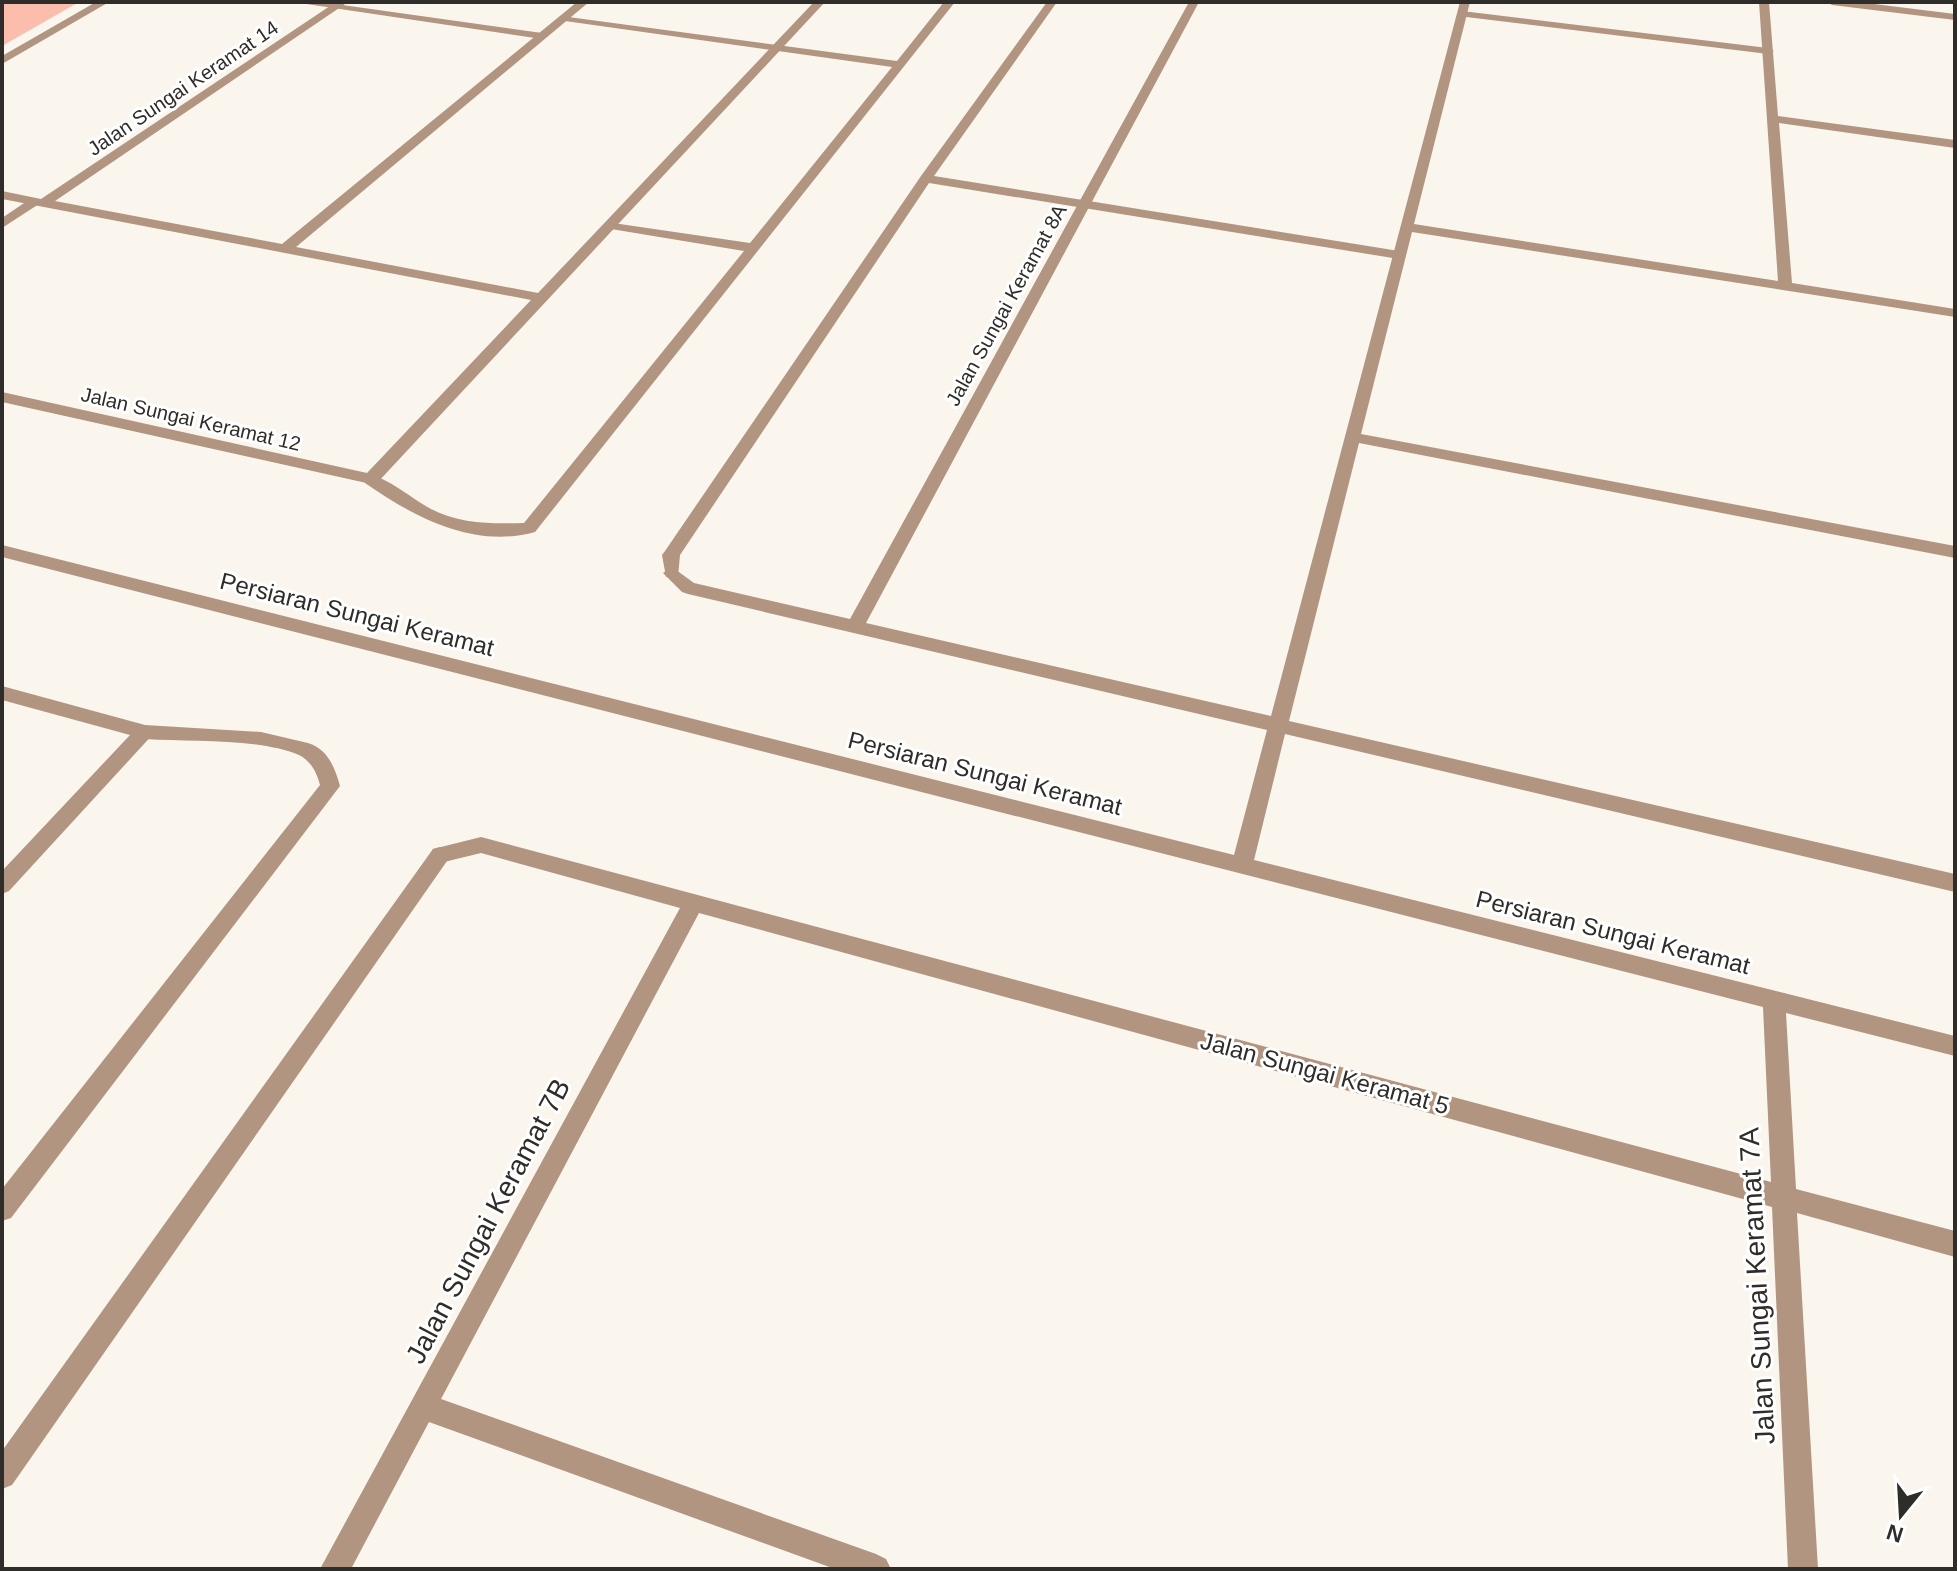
<svg xmlns="http://www.w3.org/2000/svg" width="1957" height="1571" viewBox="0 0 1957 1571" font-family="Helvetica,sans-serif">
<style>
.green{fill:#fbbead}
.lines{fill:none;stroke-linecap:round;stroke-linejoin:round}
.lane{fill:#b19580;fill-rule:evenodd}
.street{fill:#b19580;fill-rule:evenodd}
.labels{text-anchor:middle;dominant-baseline:central;stroke-width:6;stroke-linejoin:round;paint-order:stroke}
.far-street-label{font-size:20px;fill:#2f2d2a;stroke:#fff}
.street-label{font-size:24px;fill:#2f2d2a;stroke:#fff}
.near-street-label{font-size:28px;fill:#2f2d2a;stroke:#fff}
</style>
<rect width="100%" height="100%" fill="#faf5ed"/>
<path class="green" d="M 2,2 L 79,2 L 2,46 Z"/>
<g class="lines">
<path class="lane" d="M 293,2 L 321,2 L 542,33 L 548,36 L 542,39 Z
M 944,2 L 955,2 L 535,532 C 473,549 414,517 365,483 L 365,475 C 381,472 415,501 431,509 C 460,524 492,524 524,523 L 744,251 L 611,229 L 604,225 L 606,222 L 750,243 L 892,67 L 565,21 L 560,18 L 561,16 L 897,61 Z
M 1047,2 L 1057,2 L 934,176 L 1399,251 L 1406,255 L 1399,259 L 929,183 L 680,555 L 678,577 L 666,577 L 662,555 L 665,551 L 921,176 Z
M 1462,11 L 1768,48 L 1774,51 L 1768,54 L 1458,16 L 1458,12 Z
M 30,199 L 42,202 L 2,228 L 2,218 Z
M 145,725 L 261,732 L 308,743 C 328,749 335,768 340,786 L 11,1218 L 2,1221 L 2,1189 L 320,785 C 317,773 311,761 299,755 C 258,738 191,742 145,739 L 138,737 L 135,732 L 138,727 Z
M 440,847 L 447,849 L 450,855 L 447,861 L 12,1485 L 2,1489 L 2,1451 L 433,849 Z"/>
<path class="street" d="M 96,2 L 109,2 L 2,64 L 2,56 Z
M 336,2 L 348,2 L 55,201 L 282,244 L 577,2 L 589,2 L 296,247 L 538,293 L 814,2 L 825,2 L 377,483 L 371,484 L 2,402 L 2,392 L 367,473 L 531,300 L 2,199 L 2,191 L 41,199 Z
M 1189,2 L 1199,2 L 866,623 L 1271,716 L 1460,2 L 1470,2 L 1414,224 L 1778,281 L 1759,2 L 1769,2 L 1778,116 L 1955,140 L 1955,148 L 1779,123 L 1792,283 L 1955,309 L 1955,317 L 1412,232 L 1361,434 L 1955,546 L 1955,558 L 1359,443 L 1289,721 L 1955,874 L 1955,892 L 1285,734 L 1254,860 L 1955,1036 L 1955,1056 L 1786,1013 L 1796,1189 L 1955,1231 L 1955,1257 L 1797,1213 L 1818,1569 L 1788,1569 L 1772,1207 L 699,913 L 441,1399 L 876,1554 L 886,1559 L 891,1569 L 835,1569 L 429,1422 L 351,1569 L 320,1569 L 680,908 L 481,853 L 440,863 L 433,861 L 430,855 L 433,849 L 481,837 L 1771,1182 L 1763,1007 L 2,557 L 2,545 L 1234,855 L 1267,730 L 688,594 L 682,592 L 663,573 L 672,567 L 694,583 L 850,619 Z
M 1827,2 L 1858,2 L 1955,14 L 1955,20 L 1832,5 Z
M 2,686 L 145,725 L 152,727 L 155,732 L 9,891 L 2,894 L 2,871 L 130,735 L 2,700 Z"/>
</g>
<g class="labels">
<g class="far-street-label">
<text transform="translate(183 88) rotate(-34)">Jalan Sungai Keramat 14</text>
<text transform="translate(1006 305) rotate(-61)">Jalan Sungai Keramat 8A</text>
<text transform="translate(191 419) rotate(13)">Jalan Sungai Keramat 12</text>
</g>
<g class="street-label">
<text transform="translate(357 614) rotate(14)">Persiaran Sungai Keramat</text>
<text transform="translate(985 773) rotate(14)">Persiaran Sungai Keramat</text>
<text transform="translate(1613 932) rotate(14)">Persiaran Sungai Keramat</text>
<text transform="translate(1325 1073) rotate(15)">Jalan Sungai Keramat 5</text>
</g>
<g class="near-street-label">
<text transform="translate(488 1221) rotate(-62)">Jalan Sungai Keramat 7B</text>
<text transform="translate(1757 1286) rotate(-93)">Jalan Sungai Keramat 7A</text>
</g>
</g>
<rect width="1957" height="1571" fill="none" stroke="#2f2d2a" stroke-width="8"/>
<g transform="translate(1901 1515) rotate(198)" stroke="#ffffff" stroke-width="6" paint-order="stroke">
<path d="M0-6L14 30L0 20L-14 30Z" fill="#2f2d2a"/>
<text y="-12" font-size="22" font-weight="bold" text-anchor="middle" fill="#2f2d2a">N</text>
</g>
</svg>
